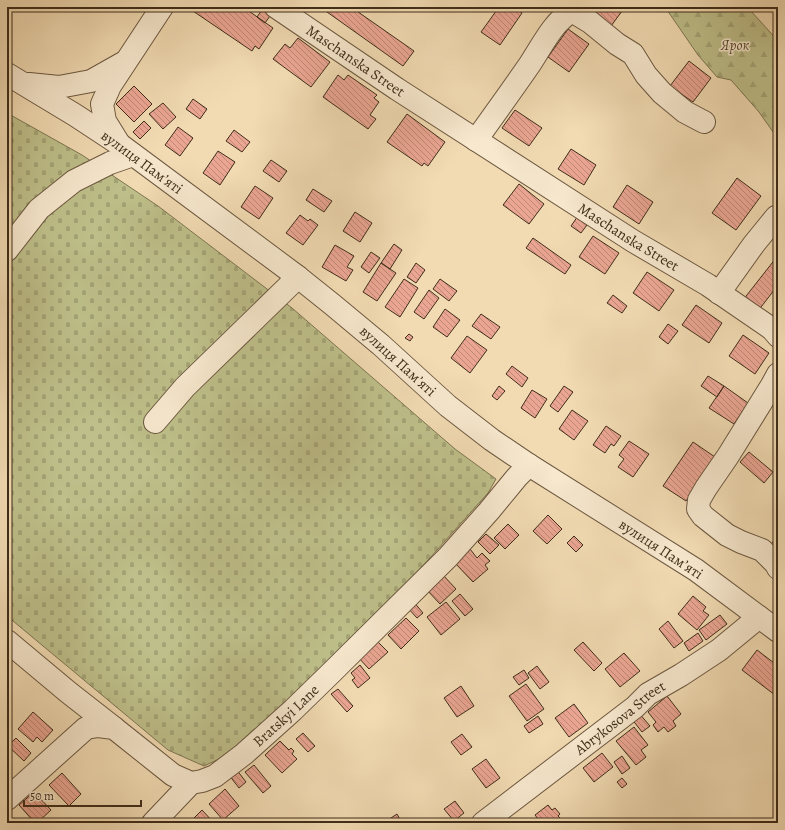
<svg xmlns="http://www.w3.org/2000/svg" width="785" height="830" viewBox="0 0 785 830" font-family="Alegreya,serif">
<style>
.forest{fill:url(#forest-firs);stroke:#7e7652}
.cemetery{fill:url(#cemetery-stones);stroke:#7e7652}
.building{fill:url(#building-back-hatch);stroke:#3f2d19}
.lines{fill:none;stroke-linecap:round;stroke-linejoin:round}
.minor-casing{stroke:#6c5840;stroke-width:24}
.minor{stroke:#f7e8ce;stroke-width:22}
.labels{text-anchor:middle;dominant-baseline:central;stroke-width:3;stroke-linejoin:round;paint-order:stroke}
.park-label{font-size:15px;font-style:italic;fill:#584a30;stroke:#f7e8ce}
.street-label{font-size:15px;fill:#3f2d19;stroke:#f7e8ce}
</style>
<defs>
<pattern id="forest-firs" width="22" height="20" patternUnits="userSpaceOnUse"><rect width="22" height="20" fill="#bebf8a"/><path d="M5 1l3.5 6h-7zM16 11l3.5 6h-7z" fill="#a4a476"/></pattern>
<pattern id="cemetery-stones" width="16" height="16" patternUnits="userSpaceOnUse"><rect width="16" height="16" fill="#bebf8a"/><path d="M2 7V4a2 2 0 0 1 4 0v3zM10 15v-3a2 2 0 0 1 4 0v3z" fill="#a4a476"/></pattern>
<pattern id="building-back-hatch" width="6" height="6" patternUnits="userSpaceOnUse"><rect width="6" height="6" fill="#eba693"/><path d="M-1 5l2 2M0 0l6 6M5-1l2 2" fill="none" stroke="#c08877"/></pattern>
</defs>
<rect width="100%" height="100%" fill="#f2dbb3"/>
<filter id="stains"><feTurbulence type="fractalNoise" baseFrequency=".005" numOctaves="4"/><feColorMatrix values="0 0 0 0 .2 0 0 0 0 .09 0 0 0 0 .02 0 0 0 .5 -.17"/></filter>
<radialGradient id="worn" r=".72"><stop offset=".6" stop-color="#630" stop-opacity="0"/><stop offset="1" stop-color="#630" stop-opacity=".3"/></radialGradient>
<path class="forest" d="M 665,7 L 749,7 L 751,11 L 778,41 L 778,139 L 759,112 L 731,80 L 717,77 L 698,55 Z"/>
<path class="cemetery" d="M 7,113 L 82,155 L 158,206 L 292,308 L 455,449 L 496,479 L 488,493 L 420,569 L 365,624 L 238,749 L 219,759 L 204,766 L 168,750 L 7,616 Z"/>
<path class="building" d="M 187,7 L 243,7 L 273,28 L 259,49 L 255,46 L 252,51 Z
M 264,7 L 272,13 L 265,23 L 257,17 Z
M 320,7 L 351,7 L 414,51 L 403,66 Z
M 499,7 L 514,7 L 522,13 L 500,45 L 481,32 Z
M 585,7 L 625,7 L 611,26 Z
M 568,29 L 589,44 L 569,72 L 548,57 Z
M 298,38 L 330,62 L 311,87 L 273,59 L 285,44 L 290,48 Z
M 689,61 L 711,78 L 693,102 L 670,86 Z
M 338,75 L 344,80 L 348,75 L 377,95 L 374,98 L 379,102 L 370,115 L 376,119 L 368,129 L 323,97 Z
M 134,86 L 152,104 L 134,122 L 116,104 Z
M 193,99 L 207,109 L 200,119 L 186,109 Z
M 163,103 L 176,117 L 163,129 L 149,114 Z
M 515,110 L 542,128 L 529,146 L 502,128 Z
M 407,114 L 445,142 L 428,166 L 424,163 L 422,166 L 387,142 Z
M 144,121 L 151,128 L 140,139 L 133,132 Z
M 178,127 L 193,138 L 180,156 L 165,145 Z
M 234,130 L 250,142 L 242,152 L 226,141 Z
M 571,149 L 596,165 L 584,185 L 558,169 Z
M 218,151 L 235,162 L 220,185 L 203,173 Z
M 271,160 L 287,171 L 279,182 L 263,171 Z
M 737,178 L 761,196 L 736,230 L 712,213 Z
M 519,184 L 544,204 L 529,224 L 503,205 Z
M 627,185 L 653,202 L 639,224 L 613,207 Z
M 255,186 L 273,198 L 259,219 L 241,207 Z
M 313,189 L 332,201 L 324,212 L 306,200 Z
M 355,212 L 372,223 L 360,242 L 343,231 Z
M 580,213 L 590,221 L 581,233 L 571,226 Z
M 300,215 L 308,221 L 310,219 L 318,225 L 303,245 L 286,233 Z
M 593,236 L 619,253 L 605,274 L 579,257 Z
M 533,238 L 571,265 L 565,274 L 526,248 Z
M 394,244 L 402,250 L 390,269 L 381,263 Z
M 335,245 L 354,256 L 347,267 L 353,270 L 346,281 L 322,267 Z
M 371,252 L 380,258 L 369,273 L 361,267 Z
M 776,258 L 778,260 L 778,285 L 758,311 L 743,300 Z
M 381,263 L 396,273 L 377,301 L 363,292 Z
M 416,263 L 425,270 L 416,283 L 407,277 Z
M 647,272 L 674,290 L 659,311 L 633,293 Z
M 404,279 L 418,288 L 400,317 L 385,307 Z
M 440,279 L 457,291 L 449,301 L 433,289 Z
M 429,290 L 439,298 L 424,319 L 414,312 Z
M 613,295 L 627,306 L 622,313 L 607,303 Z
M 696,305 L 722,323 L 709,343 L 682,325 Z
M 445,309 L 460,320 L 447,337 L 433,327 Z
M 481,314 L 500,327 L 491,339 L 472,326 Z
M 668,324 L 678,331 L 668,344 L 659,337 Z
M 409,334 L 413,337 L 410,341 L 405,338 Z
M 743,335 L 769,353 L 755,374 L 729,356 Z
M 467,336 L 487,350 L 470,373 L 451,358 Z
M 512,366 L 528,378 L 522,387 L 506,374 Z
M 708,376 L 724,386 L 717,397 L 701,386 Z
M 499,386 L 505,391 L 497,400 L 492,396 Z
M 564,386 L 573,392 L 558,412 L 550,406 Z
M 724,386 L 748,403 L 734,424 L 709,408 Z
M 532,390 L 547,399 L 535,418 L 521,408 Z
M 572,410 L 588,421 L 574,440 L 559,429 Z
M 606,426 L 621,436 L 614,446 L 611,444 L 605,453 L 593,445 Z
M 629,441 L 649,454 L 633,477 L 618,467 L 624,459 L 619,455 Z
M 693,442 L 715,457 L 686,501 L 663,486 Z
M 749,452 L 773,472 L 764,483 L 740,462 Z
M 548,515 L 562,529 L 547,544 L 533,531 Z
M 508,524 L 519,535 L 505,549 L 494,538 Z
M 486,534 L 499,545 L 490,554 L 478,542 Z
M 574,536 L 583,545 L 576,552 L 567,543 Z
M 778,536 L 778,550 L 771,544 Z
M 470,549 L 477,558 L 482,553 L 490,561 L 485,565 L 488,569 L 473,582 L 455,563 Z
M 442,574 L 456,589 L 440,604 L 426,589 Z
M 460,594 L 473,609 L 465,616 L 452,601 Z
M 693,596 L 706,607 L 703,611 L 709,615 L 697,630 L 678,614 Z
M 413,601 L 423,613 L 417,618 L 407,607 Z
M 446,602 L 460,619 L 441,635 L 427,617 Z
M 720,615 L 727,624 L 706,640 L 699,630 Z
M 406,618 L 419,631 L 401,649 L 388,635 Z
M 668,621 L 683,641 L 674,648 L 659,629 Z
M 698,633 L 703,641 L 689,651 L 684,643 Z
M 375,639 L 388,652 L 369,669 L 357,656 Z
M 583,642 L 602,663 L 594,671 L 574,650 Z
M 757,650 L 778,666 L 778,692 L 775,695 L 742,670 Z
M 624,653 L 640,671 L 620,687 L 605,669 Z
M 360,665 L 370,678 L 358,688 L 352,680 L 355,678 L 351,673 Z
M 537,666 L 549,682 L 540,689 L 528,673 Z
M 524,670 L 529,678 L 519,685 L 513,677 Z
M 526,684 L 544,709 L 527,721 L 509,696 Z
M 461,686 L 474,706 L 457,717 L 444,698 Z
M 338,689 L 353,706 L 347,712 L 331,694 Z
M 667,696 L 681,714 L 673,721 L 676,726 L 668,732 L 664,727 L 658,732 L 653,725 L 656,722 L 648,712 Z
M 574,704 L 588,723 L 569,737 L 555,718 Z
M 33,712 L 53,730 L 42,742 L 37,737 L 33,742 L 18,729 Z
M 638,712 L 650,726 L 642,732 L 631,718 Z
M 538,716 L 543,724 L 529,733 L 524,726 Z
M 634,727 L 648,745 L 641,750 L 646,757 L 636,765 L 616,741 Z
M 303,733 L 315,746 L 308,752 L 296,739 Z
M 462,734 L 472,747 L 461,755 L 451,742 Z
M 16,738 L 31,753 L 24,761 L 8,746 Z
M 280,741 L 289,750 L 291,748 L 294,751 L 292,754 L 297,759 L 282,773 L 265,755 Z
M 602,753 L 613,767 L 594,782 L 583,768 Z
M 622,756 L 630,768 L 622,774 L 614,762 Z
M 486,759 L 500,778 L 486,788 L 472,769 Z
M 254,765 L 271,786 L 263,793 L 245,772 Z
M 236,769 L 246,782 L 239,788 L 229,775 Z
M 62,773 L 81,794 L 69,806 L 49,785 Z
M 622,778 L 627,784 L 622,788 L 617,782 Z
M 225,789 L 239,806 L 223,820 L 209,804 Z
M 34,792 L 51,810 L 37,823 L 35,823 L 19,805 Z
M 455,801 L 464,813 L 454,821 L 444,809 Z
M 548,805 L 552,810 L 555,808 L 560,814 L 558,816 L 561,819 L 555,823 L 541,823 L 535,815 Z
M 202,810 L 214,823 L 189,823 Z
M 397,814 L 402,823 L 389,823 L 388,820 Z"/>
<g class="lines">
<defs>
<g id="minor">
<path id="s1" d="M 276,7 L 397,89 L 633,241 L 708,285 L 772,329 L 778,336"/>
<path d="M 7,74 L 75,115 L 119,144 L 298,277 L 333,305 L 381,345 L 448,406 L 492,440 L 529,465 L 696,570 L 778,631"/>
<path d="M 29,84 L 59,87 L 91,81 L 123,63"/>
<path d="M 476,140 C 494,115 512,90 530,64 C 542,46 553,22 572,11 L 590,22 L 617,44 L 633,54 L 646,75 L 662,93 L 685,112 L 704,122"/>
<path d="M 118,142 L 105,121 L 102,104 L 110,86 L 162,7"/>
<path d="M 7,250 L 39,209 L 74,181 L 110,163 L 133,155"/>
<path d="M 719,293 L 754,244 L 776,217"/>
<path d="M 778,374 L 772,385 L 728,456 L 706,488 L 699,500 L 698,509 L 703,516 L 727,535 L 741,542 L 762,550 L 776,564 L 778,568"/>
<path d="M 155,422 L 185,387 L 298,277"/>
<path d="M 7,641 L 68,692 L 114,728"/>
<path id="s2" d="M 7,799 L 86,728 L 98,726 L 114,728 L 173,775 L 191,783 L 202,781 L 215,776 L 244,754 L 293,710 L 333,671 L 448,557 L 489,511 L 517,477 L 529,465"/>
<path d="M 153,823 L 191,783"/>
<path id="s3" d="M 483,823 L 635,707 L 648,694 L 681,675 L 719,650 L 759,617"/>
</g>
</defs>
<use href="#minor" class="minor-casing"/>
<use href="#minor" class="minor"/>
</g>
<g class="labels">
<g class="park-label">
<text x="735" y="45">Ярок</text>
</g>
<g class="street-label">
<text stroke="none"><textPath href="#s1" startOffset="96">Maschanska Street</textPath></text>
<text transform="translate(142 162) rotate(36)">вулиця Памʼяті</text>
<text stroke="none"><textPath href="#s1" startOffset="421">Maschanska Street</textPath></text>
<text transform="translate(398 361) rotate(42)">вулиця Памʼяті</text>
<text transform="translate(661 549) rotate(33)">вулиця Памʼяті</text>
<text stroke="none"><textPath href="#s2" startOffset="348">Bratskyi Lane</textPath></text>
<text stroke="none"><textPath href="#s3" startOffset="173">Abrykosova Street</textPath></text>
</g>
</g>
<rect width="785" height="830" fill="none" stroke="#f2dbb3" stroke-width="24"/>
<rect x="8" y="8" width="769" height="814" fill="none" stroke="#3f2d19" stroke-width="2"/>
<rect x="12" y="12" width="761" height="806" fill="none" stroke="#3f2d19"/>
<path d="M24 800v6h117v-6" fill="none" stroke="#3f2d19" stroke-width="2"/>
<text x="30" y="800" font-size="12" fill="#3f2d19" stroke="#f7e8ce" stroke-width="3" paint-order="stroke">50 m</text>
<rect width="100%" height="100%" filter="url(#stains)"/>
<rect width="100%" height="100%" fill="url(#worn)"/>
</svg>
